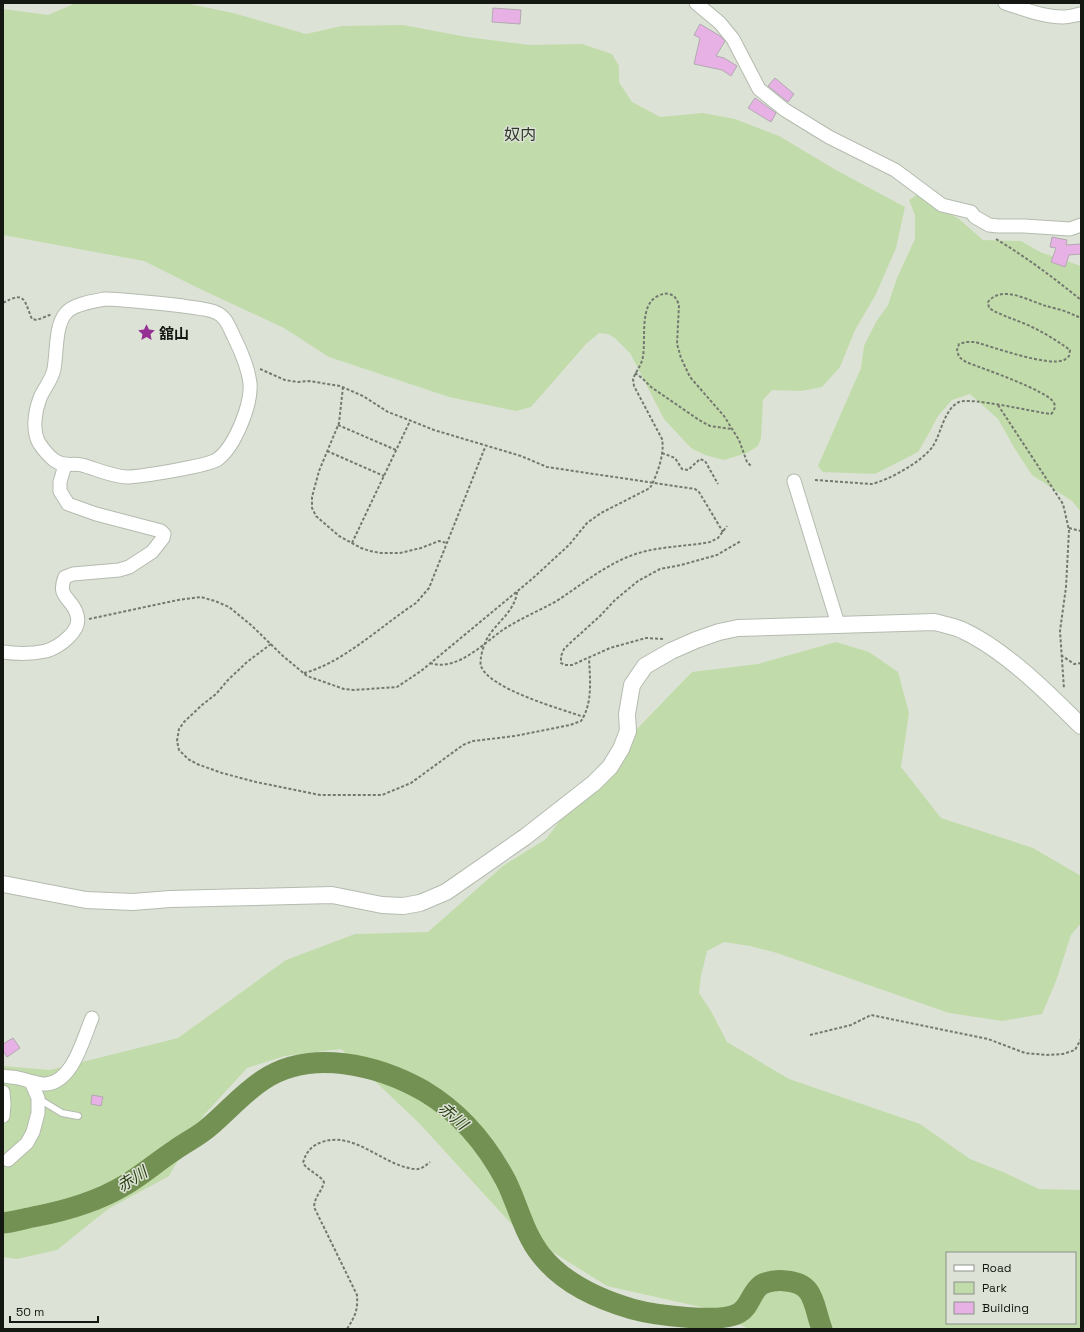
<svg xmlns="http://www.w3.org/2000/svg" width="1084" height="1332" viewBox="0 0 1084 1332" font-family="'Space Grotesk','Noto Sans JP',sans-serif">
<style>
.green{fill:#c2dbaa;fill-rule:evenodd}
.lines{fill:none;stroke-linecap:round;stroke-linejoin:round}
.river{stroke:#749154;stroke-width:21}
.building{fill:#e7b1e5;stroke:#b3a8b2}
.service-casing{stroke:#b4bbaf;stroke-width:8}
.minor-casing{stroke:#b4bbaf;stroke-width:15}
.tertiary-casing{stroke:#b4bbaf;stroke-width:18}
.path{stroke:#747970;stroke-width:2;stroke-dasharray:3 2;stroke-linecap:butt}
.service{stroke:#fff;stroke-width:6}
.minor{stroke:#fff;stroke-width:13}
.tertiary{stroke:#fff;stroke-width:16}
.labels{text-anchor:middle;dominant-baseline:central;stroke-width:3;stroke-linejoin:round;paint-order:stroke}
.poi-label{font-size:15px;font-weight:bold;fill:#151712;stroke:#dce3d6;text-anchor:start}
.neighbourhood-label{font-size:16px;fill:#31372d;stroke:#dce3d6}
.water-label{font-size:16px;font-style:italic;fill:#2e4215;stroke:#dce3d6}
</style>
<rect width="100%" height="100%" fill="#dce3d6"/>
<path class="green" d="M 76,3 L 185,3 L 233,13 L 306,34 L 342,26 L 403,25 L 467,37 L 529,45 L 582,44 L 612,54 L 619,66 L 619,82 L 632,102 L 660,117 L 703,113 L 735,119 L 779,136 L 836,170 L 905,207 L 896,248 L 876,294 L 855,330 L 840,367 L 822,387 L 801,391 L 772,390 L 763,400 L 761,438 L 758,446 L 747,453 L 724,460 L 705,455 L 691,448 L 664,419 L 630,353 L 615,338 L 608,334 L 599,333 L 586,344 L 531,407 L 516,411 L 449,397 L 329,357 L 284,328 L 196,287 L 144,261 L 3,235 L 3,9 L 48,15 Z
M 917,195 L 959,219 L 983,240 L 1021,241 L 1040,252 L 1081,266 L 1081,512 L 1072,501 L 1032,475 L 1015,449 L 998,419 L 970,394 L 952,400 L 938,416 L 929,433 L 918,452 L 875,474 L 823,472 L 818,466 L 861,368 L 864,346 L 876,322 L 888,305 L 897,278 L 915,239 L 915,215 L 909,200 Z
M 836,642 L 869,652 L 898,672 L 909,713 L 901,767 L 941,818 L 1033,848 L 1081,876 L 1081,923 L 1071,935 L 1056,981 L 1042,1014 L 1002,1021 L 949,1013 L 777,953 L 750,946 L 724,942 L 707,951 L 701,976 L 699,993 L 711,1011 L 727,1042 L 789,1079 L 920,1124 L 970,1159 L 1003,1172 L 1039,1189 L 1081,1190 L 1081,1329 L 749,1329 L 705,1308 L 607,1286 L 516,1229 L 419,1123 L 341,1049 L 285,1056 L 247,1068 L 204,1115 L 169,1176 L 108,1209 L 57,1250 L 17,1259 L 3,1257 L 3,1066 L 50,1070 L 178,1038 L 286,960 L 355,934 L 428,932 L 503,866 L 546,839 L 605,762 L 692,672 L 758,664 ZM 947,1253 L 1075,1253 L 1075,1323 L 947,1323 Z"/>
<g class="lines">
<path class="river" d="M 3,1223 C 13,1222 23,1219 33,1217 C 65,1211 97,1202 125,1185 C 142,1175 158,1161 175,1150 C 186,1142 199,1136 209,1127 C 228,1111 242,1094 263,1080 C 311,1048 378,1065 424,1091 C 459,1112 487,1145 506,1181 C 518,1205 524,1234 541,1255 C 564,1284 598,1299 632,1309 C 654,1315 720,1324 739,1313 C 750,1307 751,1292 761,1285 C 767,1281 778,1280 786,1281 C 816,1283 813,1306 822,1329"/>
</g>
<path class="building" d="M 493,8 L 521,10 L 520,24 L 492,22 Z
M 700,24 L 720,36 L 725,41 L 716,56 L 724,58 L 737,66 L 731,76 L 722,70 L 694,64 L 700,38 L 694,35 Z
M 775,78 L 794,94 L 788,102 L 768,86 Z
M 755,98 L 776,113 L 771,122 L 748,108 Z
M 1052,237 L 1067,240 L 1066,245 L 1081,244 L 1081,254 L 1069,255 L 1065,267 L 1051,262 L 1056,248 L 1050,247 Z
M 13,1038 L 20,1048 L 7,1057 L 3,1051 L 3,1044 Z
M 92,1095 L 103,1097 L 101,1106 L 91,1104 Z"/>
<g class="lines">
<defs>
<path id="service" d="M 39,1099 L 62,1113 L 78,1116"/>
<path id="minor" d="M 696,3 L 720,23 L 733,39 L 759,89 L 785,110 L 829,137 L 895,170 L 942,205 L 971,212 L 975,217 L 989,225 L 998,226 L 1024,226 L 1070,229 L 1081,225
M 1005,3 C 1024,9 1043,17 1063,17 C 1069,17 1075,15 1081,14
M 105,299 C 131,300 157,303 183,306 C 193,308 205,308 215,312 C 226,316 229,327 234,337 C 241,351 248,367 250,383 C 252,404 235,446 218,459 C 209,466 139,477 126,477 C 111,476 96,469 82,465 C 72,463 63,467 54,460 C 49,456 43,449 39,443 C 32,430 35,411 40,398 C 44,388 52,380 54,369 C 57,353 55,325 66,313 C 73,304 94,301 105,299 Z
M 794,481 L 838,624
M 3,652 C 17,654 32,654 46,651 C 59,647 82,631 77,615 C 73,598 56,598 65,577 L 73,574 L 119,570 L 129,567 L 152,552 L 163,538 L 164,534 L 161,531 L 96,514 L 68,504 L 60,491 L 60,482 L 65,465
M 3,1076 C 8,1077 14,1077 18,1078 C 28,1080 36,1084 46,1084 C 73,1082 83,1039 92,1018
M 3,1092 L 4,1104 L 3,1116
M 8,1160 L 27,1143 L 33,1132 L 38,1113 L 38,1098 L 31,1082"/>
<path id="tertiary" d="M 3,884 L 86,900 L 133,902 L 170,899 L 332,895 L 382,905 L 403,906 L 420,903 L 446,892 L 525,837 L 594,783 L 610,767 L 621,749 L 628,731 L 627,714 L 632,685 L 645,666 L 671,651 L 696,640 L 719,632 L 738,628 L 935,622 C 944,625 955,626 964,631 C 1006,651 1048,693 1081,726"/>
</defs>
<use href="#service" class="service-casing"/>
<use href="#minor" class="minor-casing"/>
<use href="#tertiary" class="tertiary-casing"/>
<path class="path" d="M 996,239 C 1026,257 1054,278 1081,300
M 3,303 C 26,290 24,301 32,319 L 37,320 L 52,314
M 260,369 L 285,380 L 298,382 L 309,381 L 340,386 L 363,396 L 388,412 L 409,420 L 434,430 L 521,456 L 547,467 L 695,489 L 699,492 L 723,532
M 635,373 L 642,378 L 651,387 L 699,420 L 710,426 L 732,429
M 343,387 L 339,423 L 319,471 L 312,497 L 312,508 L 316,516 L 339,536 L 361,548 L 370,551 L 381,553 L 400,553 L 421,548 L 439,541 L 447,543
M 998,405 L 1063,504 L 1069,530 L 1066,587 L 1060,631 L 1064,689
M 338,425 L 396,450
M 327,451 L 384,476
M 662,453 L 675,458 L 682,469 L 688,470 L 700,459 L 705,461 L 718,484
M 815,480 L 871,484 C 888,481 923,461 933,446 C 941,434 944,409 959,402 C 972,397 1033,412 1051,414 C 1054,411 1056,407 1054,403 C 1049,391 981,368 966,362 L 959,357 L 957,350 L 959,344 L 966,342 L 975,342 C 993,347 1048,367 1064,360 C 1066,359 1068,357 1069,356 L 1070,350 C 1056,340 1040,330 1023,323 C 1011,318 1000,315 989,308 L 988,302 C 1002,284 1029,301 1046,306 C 1052,308 1060,309 1067,312 C 1072,314 1076,316 1081,318
M 1069,528 L 1081,531
M 352,543 L 410,421
M 517,592 C 515,611 497,622 488,637 C 484,643 479,660 481,666 C 489,689 561,709 584,717
M 89,619 L 178,600 L 201,597 L 215,601 L 229,607 L 251,625 L 283,656 L 307,676 L 344,689 L 354,690 L 397,687 L 421,671 L 532,579 L 569,545 L 587,523 L 601,513 L 650,488 C 657,475 665,454 662,439 L 634,386 L 633,379 C 636,371 642,365 643,356 C 646,340 639,304 658,296 C 662,294 664,293 669,294 C 675,295 677,300 679,305 L 677,344 L 681,358 L 690,377 L 724,416 L 739,440 L 747,462 L 752,467
M 663,639 L 646,638 L 610,648 L 572,665 L 565,665 L 561,663 L 561,656 L 564,649 L 569,644 L 600,616 L 615,600 L 638,581 L 660,569 L 681,565 L 717,555 L 741,541
M 271,644 L 247,662 L 228,680 L 216,694 L 202,705 L 184,722 L 179,729 L 177,741 L 179,750 L 188,759 L 197,764 L 222,773 L 256,782 L 320,795 L 382,795 L 411,783 L 463,745 L 473,741 L 515,736 L 570,725 L 581,721 C 593,703 590,679 589,658
M 1061,655 L 1074,664 L 1081,663
M 430,663 C 457,672 484,643 504,629 C 520,619 538,611 555,602 C 580,586 602,567 630,556 C 655,546 684,547 710,542 L 718,538 L 727,526
M 304,673 C 343,663 382,625 416,603 L 429,588 L 486,445
M 810,1035 L 851,1025 L 871,1015 L 988,1039 L 1025,1053 L 1046,1055 L 1063,1054 L 1075,1050 L 1081,1039
M 347,1329 C 355,1316 358,1311 357,1295 L 314,1207 C 315,1195 322,1192 324,1182 C 319,1174 308,1171 303,1163 C 306,1152 311,1146 322,1142 C 355,1131 382,1165 414,1169 C 421,1170 425,1166 430,1162"/>
<use href="#service" class="service"/>
<use href="#minor" class="minor"/>
<use href="#tertiary" class="tertiary"/>
</g>
<defs>
<symbol id="sight-bare" viewBox="-9 -9 18 18"><path d="M0-6L1.8-2.2L6-1.7L2.9 1.2L3.7 5.4L0 3.3L-3.7 5.4L-2.9 1.2L-6-1.7L-1.8-2.2Z" fill="#942f94" stroke="#dce3d6" stroke-width="2.5" paint-order="stroke"/></symbol>
</defs>
<g fill-rule="evenodd">
<use href="#sight-bare" x="134" y="320" width="25" height="25"/>
</g>
<g class="labels">
<g class="poi-label">
<text x="159" y="333">舘山</text>
</g>
<g class="neighbourhood-label">
<text x="520" y="134">奴内</text>
</g>
<g class="water-label">
<text transform="translate(453 1116) rotate(41)">赤川</text>
<text transform="translate(132 1179) rotate(-32)">赤川</text>
</g>
</g>
<rect width="1084" height="1332" fill="none" stroke="#151712" stroke-width="8"/>
<rect x="946" y="1252" width="130" height="72" fill="#dce3d6" stroke="#8c9188"/>
<rect x="954" y="1265" width="20" height="6" fill="#ffffff" stroke="#8c9188"/>
<text x="982" y="1272" font-size="12" fill="#151712">Road</text>
<rect x="954" y="1282" width="20" height="12" fill="#c2dbaa" stroke="#8c9188"/>
<text x="982" y="1292" font-size="12" fill="#151712">Park</text>
<rect x="954" y="1302" width="20" height="12" fill="#e7b1e5" stroke="#8c9188"/>
<text x="982" y="1312" font-size="12" fill="#151712">Building</text>
<path d="M10 1316v6h88v-6" fill="none" stroke="#151712" stroke-width="2"/>
<text x="16" y="1316" font-size="12" fill="#151712" stroke="#dce3d6" stroke-width="3" paint-order="stroke">50 m</text>
</svg>
